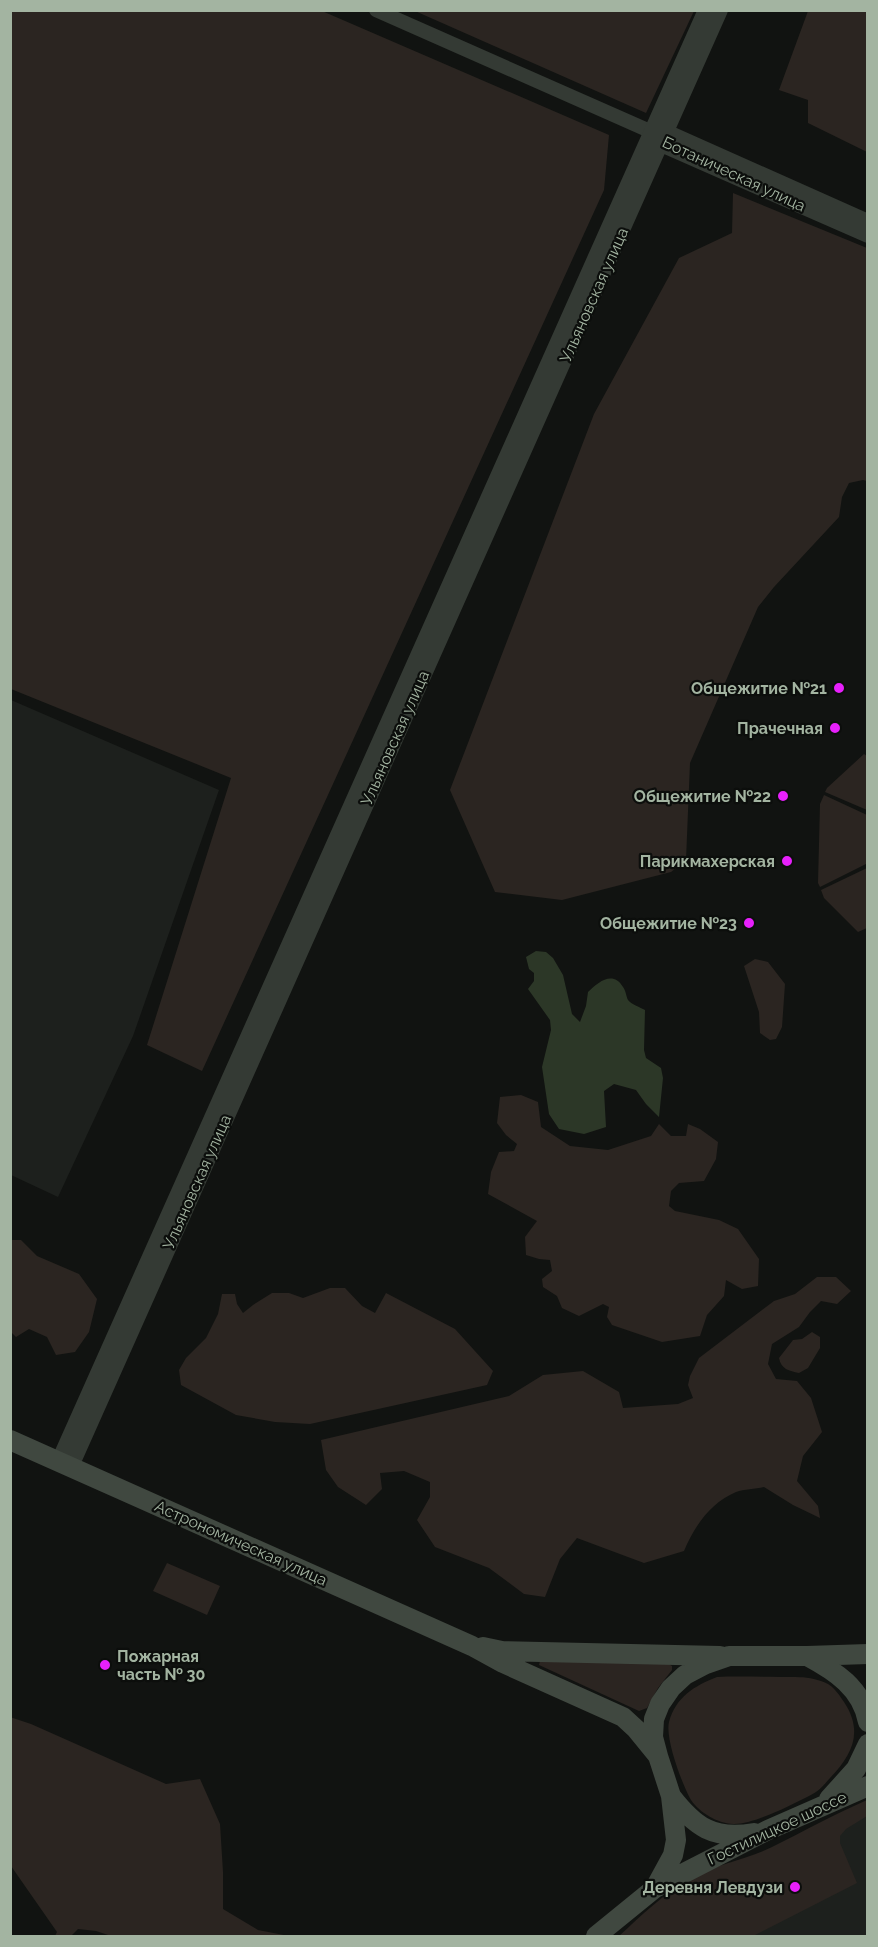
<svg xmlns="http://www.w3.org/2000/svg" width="878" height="1947" viewBox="0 0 878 1947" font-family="Raleway,sans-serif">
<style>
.built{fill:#1d201d}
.green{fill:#2b2521}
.water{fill:#2c3727}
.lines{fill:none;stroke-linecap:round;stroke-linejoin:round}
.minor{stroke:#343a34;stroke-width:14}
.tertiary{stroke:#343a34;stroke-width:16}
.secondary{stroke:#404840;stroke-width:20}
.poi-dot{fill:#e720fb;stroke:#0c0e0c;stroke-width:2}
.labels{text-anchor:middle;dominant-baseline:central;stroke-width:4.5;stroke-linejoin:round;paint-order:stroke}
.street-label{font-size:16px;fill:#a3b4a1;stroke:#0c0e0c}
.poi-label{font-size:16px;font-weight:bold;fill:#a3b4a1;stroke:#0c0e0c;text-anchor:end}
</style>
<rect width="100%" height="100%" fill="#111311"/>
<path class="built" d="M 11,700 L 219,790 L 133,1036 L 58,1197 L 11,1175 Z
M 867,1810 L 867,1936 L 741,1936 L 833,1833 Z"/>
<path class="green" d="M 10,11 L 322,11 L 609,135 L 604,190 L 202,1071 L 147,1045 L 231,778 L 11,689 Z
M 415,11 L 694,11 L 646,113 Z
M 808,11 L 867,11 L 867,152 L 808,123 L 808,100 L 779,90 Z
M 733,193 L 867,248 L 867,481 L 863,480 L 849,483 L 842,497 L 839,517 L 774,587 L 758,607 L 690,763 L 686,860 L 671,872 L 562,900 L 495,892 L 450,790 L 594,414 L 679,258 L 732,233 Z
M 864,754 L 867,756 L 867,810 L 825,792 L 827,788 Z
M 824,795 L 867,815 L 868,863 L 820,887 L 818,883 L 820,804 Z
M 867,868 L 867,928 L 858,932 L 824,898 L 821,890 Z
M 755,959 L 768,962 L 785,984 L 782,1027 L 776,1039 L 770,1040 L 760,1033 L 759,1012 L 744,966 Z
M 521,1095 L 538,1102 L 541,1127 L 570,1146 L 608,1150 L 651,1136 L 659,1124 L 671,1136 L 686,1136 L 688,1124 L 700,1129 L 718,1142 L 716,1159 L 704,1181 L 679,1183 L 671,1191 L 669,1206 L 675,1211 L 719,1220 L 738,1229 L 759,1259 L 758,1286 L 742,1289 L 726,1280 L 724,1296 L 707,1315 L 700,1336 L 662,1342 L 612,1325 L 607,1317 L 609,1307 L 603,1304 L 579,1316 L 562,1308 L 557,1296 L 543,1287 L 542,1279 L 552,1271 L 550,1260 L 539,1259 L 526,1255 L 525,1237 L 537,1221 L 488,1194 L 491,1172 L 499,1152 L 514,1151 L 517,1144 L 506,1135 L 497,1123 L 500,1097 Z
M 11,1240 L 21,1240 L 37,1256 L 79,1274 L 97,1299 L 89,1332 L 75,1352 L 56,1355 L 47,1337 L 29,1329 L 16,1337 L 11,1332 Z
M 817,1277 L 836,1277 L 851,1291 L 837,1304 L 821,1301 L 810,1312 L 799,1327 L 772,1344 L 768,1364 L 776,1379 L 797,1381 L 811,1398 L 822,1432 L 803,1456 L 797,1481 L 818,1506 L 820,1518 L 793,1505 L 764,1487 C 755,1489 744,1489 736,1492 C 710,1503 694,1527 684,1551 L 644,1563 L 577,1538 L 560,1559 L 545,1597 L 524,1594 L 489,1568 L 435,1547 L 417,1520 L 430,1497 L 430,1482 L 404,1471 L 380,1473 L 382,1489 L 366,1505 L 338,1487 L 326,1470 L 321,1440 L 509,1396 L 543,1375 L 583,1371 L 619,1392 L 623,1408 L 678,1404 L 693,1398 L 688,1385 L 690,1376 L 699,1358 L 774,1301 L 795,1294 Z
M 330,1288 L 345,1288 L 362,1306 L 375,1313 L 386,1293 L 455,1329 L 493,1371 L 487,1385 L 310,1424 L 275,1422 L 236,1415 L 181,1385 L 179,1370 L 186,1358 L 206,1338 L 218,1314 L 222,1294 L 235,1294 L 237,1304 L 243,1313 L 253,1305 L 272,1293 L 289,1293 L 303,1298 Z
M 812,1332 L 820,1337 L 820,1348 L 808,1368 L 799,1373 C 789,1371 781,1369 779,1358 L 793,1340 L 802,1339 Z
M 167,1563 L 220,1586 L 207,1615 L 153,1591 Z
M 540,1661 L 665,1662 L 672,1666 L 672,1670 L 658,1688 L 647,1708 L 639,1711 L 539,1665 Z
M 717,1677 C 738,1676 759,1677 780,1677 C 794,1677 808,1676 821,1681 C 832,1684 838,1693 844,1702 C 864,1732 852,1755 830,1778 C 824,1785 818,1792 809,1796 C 791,1805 753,1825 733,1824 C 717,1823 700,1813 691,1800 C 682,1784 665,1739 669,1722 C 676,1697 694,1686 717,1677 Z
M 10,1717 L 31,1724 L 166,1784 L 200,1779 L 220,1824 L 223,1872 L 223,1909 L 258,1930 L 289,1936 L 111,1936 L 96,1931 L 78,1929 L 71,1936 L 55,1936 L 57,1932 L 11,1866 Z
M 867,1800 L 867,1816 L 846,1829 L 840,1836 L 840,1843 L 857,1883 L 753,1936 L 619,1936 C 641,1916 664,1893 691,1878 C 716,1864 746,1860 772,1847 C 804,1831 835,1814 867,1800 Z"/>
<path class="water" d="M 536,951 L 546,952 L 553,958 L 563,975 L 572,1014 L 580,1022 L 586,1006 L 588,992 C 598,982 613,970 623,987 C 626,991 626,996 628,1000 C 632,1005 640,1007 645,1010 L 644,1050 L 646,1058 L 661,1068 L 663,1078 L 659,1117 L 646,1104 L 636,1090 L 614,1084 L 604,1091 L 606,1127 L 584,1134 L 559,1129 L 549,1114 L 542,1067 L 551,1030 L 550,1020 L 528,989 L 534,981 L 534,973 L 529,969 L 526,957 Z"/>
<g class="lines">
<path class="minor" d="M 376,10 L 652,132"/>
<path class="tertiary" d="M 656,132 L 666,132 L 868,222
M 655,135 L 661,144 L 868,235
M 59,1461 L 706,10
M 71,1466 L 720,10"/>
<path class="secondary" d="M 10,1440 L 472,1646 L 503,1663 L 623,1717 L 636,1729 L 658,1756
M 483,1647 L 502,1651 L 720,1656
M 807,1656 C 835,1671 862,1688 868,1722
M 671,1796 C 695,1827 713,1840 754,1833
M 829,1799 L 856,1769 L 868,1744
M 655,1888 L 673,1855 L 676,1840 L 671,1796 L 658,1756 L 653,1737 L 654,1719 L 660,1704 L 671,1688 L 685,1675 L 706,1664 L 729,1656 L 807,1656 L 868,1654
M 596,1936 L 655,1888 L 768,1830 L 868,1786"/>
</g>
<g class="poi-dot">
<circle cx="839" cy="688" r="6"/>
<circle cx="835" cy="728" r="6"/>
<circle cx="783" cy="796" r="6"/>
<circle cx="787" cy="861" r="6"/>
<circle cx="749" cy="923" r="6"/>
<circle cx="105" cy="1665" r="6"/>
<circle cx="795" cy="1887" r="6"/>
</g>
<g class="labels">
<g class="street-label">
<text transform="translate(734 174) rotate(25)">Ботаническая улица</text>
<text transform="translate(594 295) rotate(-66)">Ульяновская улица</text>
<text transform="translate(395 738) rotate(-66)">Ульяновская улица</text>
<text transform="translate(197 1182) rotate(-66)">Ульяновская улица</text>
<text transform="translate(241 1543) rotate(24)">Астрономическая улица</text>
<text transform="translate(777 1828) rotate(-25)">Гостилицкое шоссе</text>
</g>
<g class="poi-label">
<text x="827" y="688">Общежитие №21</text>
<text x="823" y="728">Прачечная</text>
<text x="771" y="796">Общежитие №22</text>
<text x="775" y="861">Парикмахерская</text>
<text x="737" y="923">Общежитие №23</text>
<text x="117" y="1656" text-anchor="start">Пожарная<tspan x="117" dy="18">часть № 30</tspan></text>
<text x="783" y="1887">Деревня Левдузи</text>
</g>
</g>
<rect width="878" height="1947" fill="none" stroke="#a3b4a1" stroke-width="24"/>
</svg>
